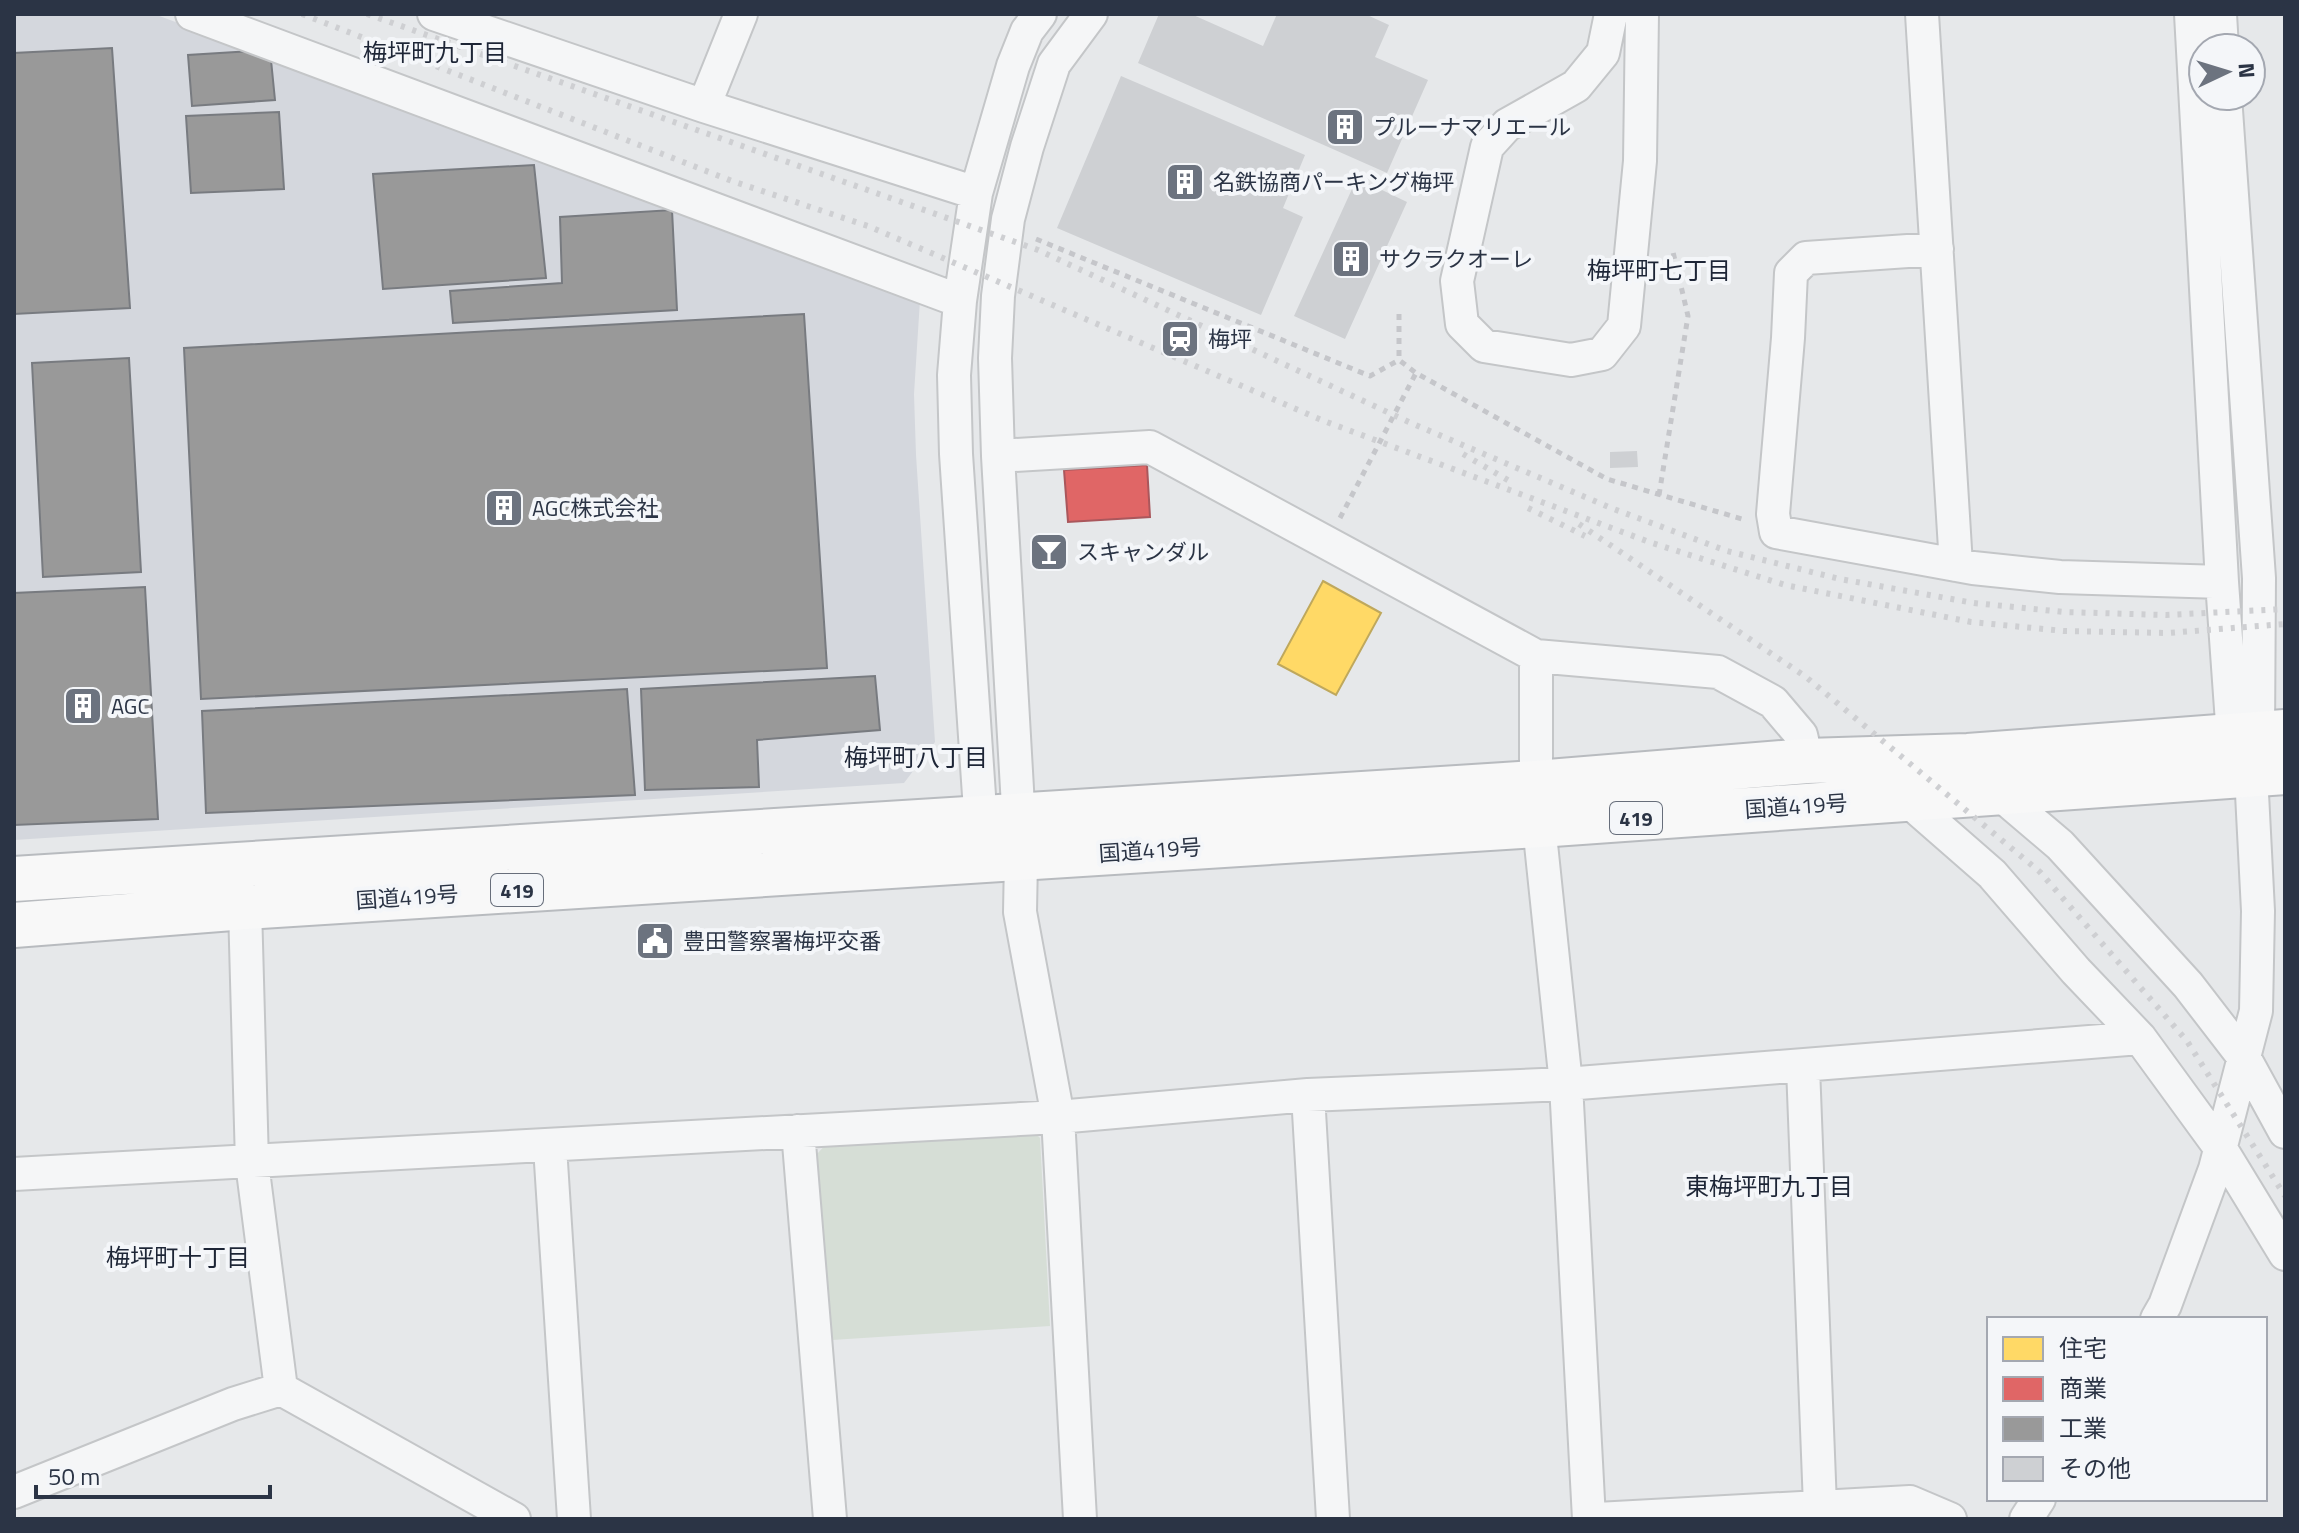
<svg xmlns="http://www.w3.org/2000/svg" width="2299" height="1533" viewBox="0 0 2299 1533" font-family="'Titillium Web','Noto Sans JP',sans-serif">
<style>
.built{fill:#d4d7dd}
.green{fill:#d6ded6}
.homes{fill:#ffd966;stroke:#bfa85c;stroke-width:2}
.shops{fill:#e06666;stroke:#aa575c;stroke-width:2}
.industry{fill:#999;stroke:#787b80;stroke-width:2}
.building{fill:#ced0d3}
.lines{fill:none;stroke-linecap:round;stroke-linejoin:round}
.minor-casing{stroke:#c4c6c8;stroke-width:36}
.highway-casing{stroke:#b8bbbf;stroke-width:48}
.path{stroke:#c5c6ca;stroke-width:5;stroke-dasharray:6 6;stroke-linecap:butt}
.minor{stroke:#f5f6f7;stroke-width:32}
.highway{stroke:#f8f8f8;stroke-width:44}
.rail{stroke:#cecfd2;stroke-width:6;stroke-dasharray:4 8;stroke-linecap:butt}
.labels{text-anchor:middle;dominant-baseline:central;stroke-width:8;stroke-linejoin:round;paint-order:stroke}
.shield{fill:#f4f6f9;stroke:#676e7b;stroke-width:2}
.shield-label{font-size:20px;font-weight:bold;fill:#2b3445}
.poi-label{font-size:22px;fill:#2b3445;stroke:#f4f6f9;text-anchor:start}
.street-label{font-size:22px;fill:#2b3445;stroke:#f4f6f9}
.neighbourhood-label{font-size:24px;fill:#1d2536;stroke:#f4f6f9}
</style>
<rect width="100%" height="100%" fill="#e6e8ea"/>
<path class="built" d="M 14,14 L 154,14 L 920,300 L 914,394 L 916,455 L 935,742 L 904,783 L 14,840 Z"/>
<path class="green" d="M 1031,1129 L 1040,1138 L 1050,1326 L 832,1340 L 817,1154 L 829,1141 Z"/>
<path class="homes" d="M 1323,581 L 1381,613 L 1336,695 L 1278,664 Z"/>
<path class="shops" d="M 1147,465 L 1150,517 L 1068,522 L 1064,470 Z"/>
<path class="industry" d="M 112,48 L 130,308 L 14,314 L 14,53 Z
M 270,50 L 275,100 L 192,106 L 188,55 Z
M 279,112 L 284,189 L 191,193 L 186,116 Z
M 534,165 L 546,278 L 383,289 L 373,174 Z
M 672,210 L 677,310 L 453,323 L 450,291 L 562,283 L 560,217 Z
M 804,314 L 827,668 L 201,699 L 184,348 Z
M 129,358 L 141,572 L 43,577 L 32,363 Z
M 145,587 L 158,819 L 14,825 L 14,593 Z
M 875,676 L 880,730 L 757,740 L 759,787 L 645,790 L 641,689 Z
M 627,689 L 635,795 L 206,813 L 202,711 Z"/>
<path class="building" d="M 1159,14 L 1191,14 L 1263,46 L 1277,14 L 1365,14 L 1389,25 L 1375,57 L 1428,80 L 1387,173 L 1138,63 Z
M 1121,76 L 1305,155 L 1283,208 L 1303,217 L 1261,315 L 1057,228 Z
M 1357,178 L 1407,202 L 1345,339 L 1294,316 Z
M 1637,451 L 1638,467 L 1610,468 L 1610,452 Z"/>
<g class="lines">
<defs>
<path id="minor" d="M 192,14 L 960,301
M 434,14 L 704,106 L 976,193
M 1611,14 L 1603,53 L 1576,86 L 1507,125 L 1487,147 L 1457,281 L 1462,324 L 1484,346 L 1571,360 L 1602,354 L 1624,326 L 1640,161 L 1642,14
M 1922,14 L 1956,565
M 2191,14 L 2222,582 L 2233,737 L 2242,757
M 2220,14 L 2222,48
M 704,106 L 741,14
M 1937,249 L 1806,258 L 1791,273 L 1788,338 L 1773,514 L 1776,532 L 1973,568 L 2060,577 L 2222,582
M 998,456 L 1150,447 L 1536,656 L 1718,672 L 1773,702 L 1801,735 L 1807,761
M 1536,656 L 1536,783
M 2000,794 L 2060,845 L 2188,985 L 2245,1059 L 2285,1132
M 1905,798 L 1992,874 L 2076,971 L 2140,1038 L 2221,1149 L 2285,1254
M 1539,825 L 1566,1084 L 1589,1519
M 982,840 L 956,454 L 954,375 L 960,301 L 976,193 L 1013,66 L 1027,31 L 1040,14
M 245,907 L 252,1163 L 281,1389
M 1803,1067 L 1820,1506
M 1308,1095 L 1333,1519
M 798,1131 L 830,1519
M 550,1147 L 574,1519
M 14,1174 L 1058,1117 L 1308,1095 L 1566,1084 L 2140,1038
M 2157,1319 L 2165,1305 L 2215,1169 L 2256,1011 L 2258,911 L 2251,774 L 2258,734 L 2259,578 L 2225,96
M 14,1492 L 233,1404 L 281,1389 L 514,1519
M 1080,1519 L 1058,1117 L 1020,912 L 1021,859 L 998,456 L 995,358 L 998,296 L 1008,219 L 1027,147 L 1054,64 L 1091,14
M 1597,1519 L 1910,1502 L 1950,1519
M 2026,1519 L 2039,1499"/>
<path id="highway" d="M 14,879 L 1536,783 L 1807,761 L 1968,756 L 2285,732
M 14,925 L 245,907 L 1539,825 L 2285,772"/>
</defs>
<use href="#minor" class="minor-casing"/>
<use href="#highway" class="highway-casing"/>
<path class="path" d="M 1036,239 L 1370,376 L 1399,360
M 1399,314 L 1399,360 L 1416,373 L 1607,479 L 1742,519
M 1659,495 L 1688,316 L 1673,252
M 1340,518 L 1416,373"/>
<use href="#minor" class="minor"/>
<use href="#highway" class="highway"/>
<path class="rail" d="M 302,14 L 732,181 L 868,226 L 1324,421 L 1652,543 L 1785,585 L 1971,622 L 2064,631 L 2168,633 L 2285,624
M 367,14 L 1038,250 L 1411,423 L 1611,508 L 1727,551 L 1840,579 L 1974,603 L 2064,612 L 2166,615 L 2285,609
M 1463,454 L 1511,482
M 1528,508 L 1585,536
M 1579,524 L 1806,677 L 2040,872 L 2187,1041 L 2285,1196"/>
</g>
<defs>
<symbol id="building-square" viewBox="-11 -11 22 22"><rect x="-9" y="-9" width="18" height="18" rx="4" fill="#6c737f" stroke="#f4f6f9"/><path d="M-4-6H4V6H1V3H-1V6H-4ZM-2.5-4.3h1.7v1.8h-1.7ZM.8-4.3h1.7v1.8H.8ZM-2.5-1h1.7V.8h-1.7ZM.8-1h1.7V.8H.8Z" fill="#fff"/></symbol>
<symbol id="station-square" viewBox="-11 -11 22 22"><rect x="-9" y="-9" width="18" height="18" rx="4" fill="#6c737f" stroke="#f4f6f9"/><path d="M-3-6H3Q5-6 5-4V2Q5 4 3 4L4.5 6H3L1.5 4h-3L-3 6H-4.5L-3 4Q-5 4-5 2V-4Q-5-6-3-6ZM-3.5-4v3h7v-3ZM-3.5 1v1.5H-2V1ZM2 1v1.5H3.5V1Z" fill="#fff"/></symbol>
<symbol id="bar-square" viewBox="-11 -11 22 22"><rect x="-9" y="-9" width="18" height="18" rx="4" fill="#6c737f" stroke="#f4f6f9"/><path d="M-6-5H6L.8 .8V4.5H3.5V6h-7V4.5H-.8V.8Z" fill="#fff"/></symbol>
<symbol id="civic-square" viewBox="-11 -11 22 22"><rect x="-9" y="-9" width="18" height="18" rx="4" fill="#6c737f" stroke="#f4f6f9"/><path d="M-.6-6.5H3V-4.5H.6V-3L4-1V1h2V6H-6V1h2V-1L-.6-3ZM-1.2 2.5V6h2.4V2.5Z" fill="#fff"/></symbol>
</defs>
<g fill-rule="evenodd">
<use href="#building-square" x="1323" y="105" width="44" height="44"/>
<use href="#building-square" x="1163" y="160" width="44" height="44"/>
<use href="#building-square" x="1329" y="237" width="44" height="44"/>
<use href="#station-square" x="1158" y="317" width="44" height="44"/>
<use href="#building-square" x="482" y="486" width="44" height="44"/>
<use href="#bar-square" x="1027" y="530" width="44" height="44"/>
<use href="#building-square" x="61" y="684" width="44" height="44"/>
<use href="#civic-square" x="633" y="919" width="44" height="44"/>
</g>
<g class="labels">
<g class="shield">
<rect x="1610" y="802" width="52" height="32" rx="6"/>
<rect x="491" y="874" width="52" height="32" rx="6"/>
</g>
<g class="shield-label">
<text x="1636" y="818">419</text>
<text x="517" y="890">419</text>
</g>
<g class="poi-label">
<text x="1373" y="127">プルーナマリエール</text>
<text x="1213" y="182">名鉄協商パーキング梅坪</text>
<text x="1379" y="259">サクラクオーレ</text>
<text x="1208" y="339">梅坪</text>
<text x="532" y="508">AGC株式会社</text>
<text x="1077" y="552">スキャンダル</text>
<text x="111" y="706">AGC</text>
<text x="683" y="941">豊田警察署梅坪交番</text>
</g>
<g class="street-label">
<text transform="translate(1796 806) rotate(-4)">国道419号</text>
<text transform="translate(1150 850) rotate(-4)">国道419号</text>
<text transform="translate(407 897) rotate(-4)">国道419号</text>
</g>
<g class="neighbourhood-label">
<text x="435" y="52">梅坪町九丁目</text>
<text x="1659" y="270">梅坪町七丁目</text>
<text x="916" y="757">梅坪町八丁目</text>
<text x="1769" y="1186">東梅坪町九丁目</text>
<text x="178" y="1257">梅坪町十丁目</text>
</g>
</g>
<rect width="2299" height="1533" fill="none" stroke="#2b3445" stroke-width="32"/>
<rect x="1987" y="1317" width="280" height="184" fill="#f4f6f9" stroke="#a4a8b1" stroke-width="2"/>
<rect x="2003" y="1337" width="40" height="24" fill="#ffd966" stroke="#a4a8b1" stroke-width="2"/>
<text x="2059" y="1357" font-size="24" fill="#2b3445">住宅</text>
<rect x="2003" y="1377" width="40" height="24" fill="#e06666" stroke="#a4a8b1" stroke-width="2"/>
<text x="2059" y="1397" font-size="24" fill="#2b3445">商業</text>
<rect x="2003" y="1417" width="40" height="24" fill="#999999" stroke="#a4a8b1" stroke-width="2"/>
<text x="2059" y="1437" font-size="24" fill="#2b3445">工業</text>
<rect x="2003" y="1457" width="40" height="24" fill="#ced0d3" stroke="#a4a8b1" stroke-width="2"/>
<text x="2059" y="1477" font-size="24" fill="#2b3445">その他</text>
<g transform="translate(2227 72) rotate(86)"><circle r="38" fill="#f4f6f9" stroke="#a4a8b1" stroke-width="2"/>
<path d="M0-6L14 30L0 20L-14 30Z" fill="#6c737f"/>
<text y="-12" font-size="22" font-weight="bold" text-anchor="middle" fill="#2b3445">N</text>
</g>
<path d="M36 1485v12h234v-12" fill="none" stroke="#2b3445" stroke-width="4"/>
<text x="48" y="1485" font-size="24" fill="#2b3445" stroke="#f4f6f9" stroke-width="6" paint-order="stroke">50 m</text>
</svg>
